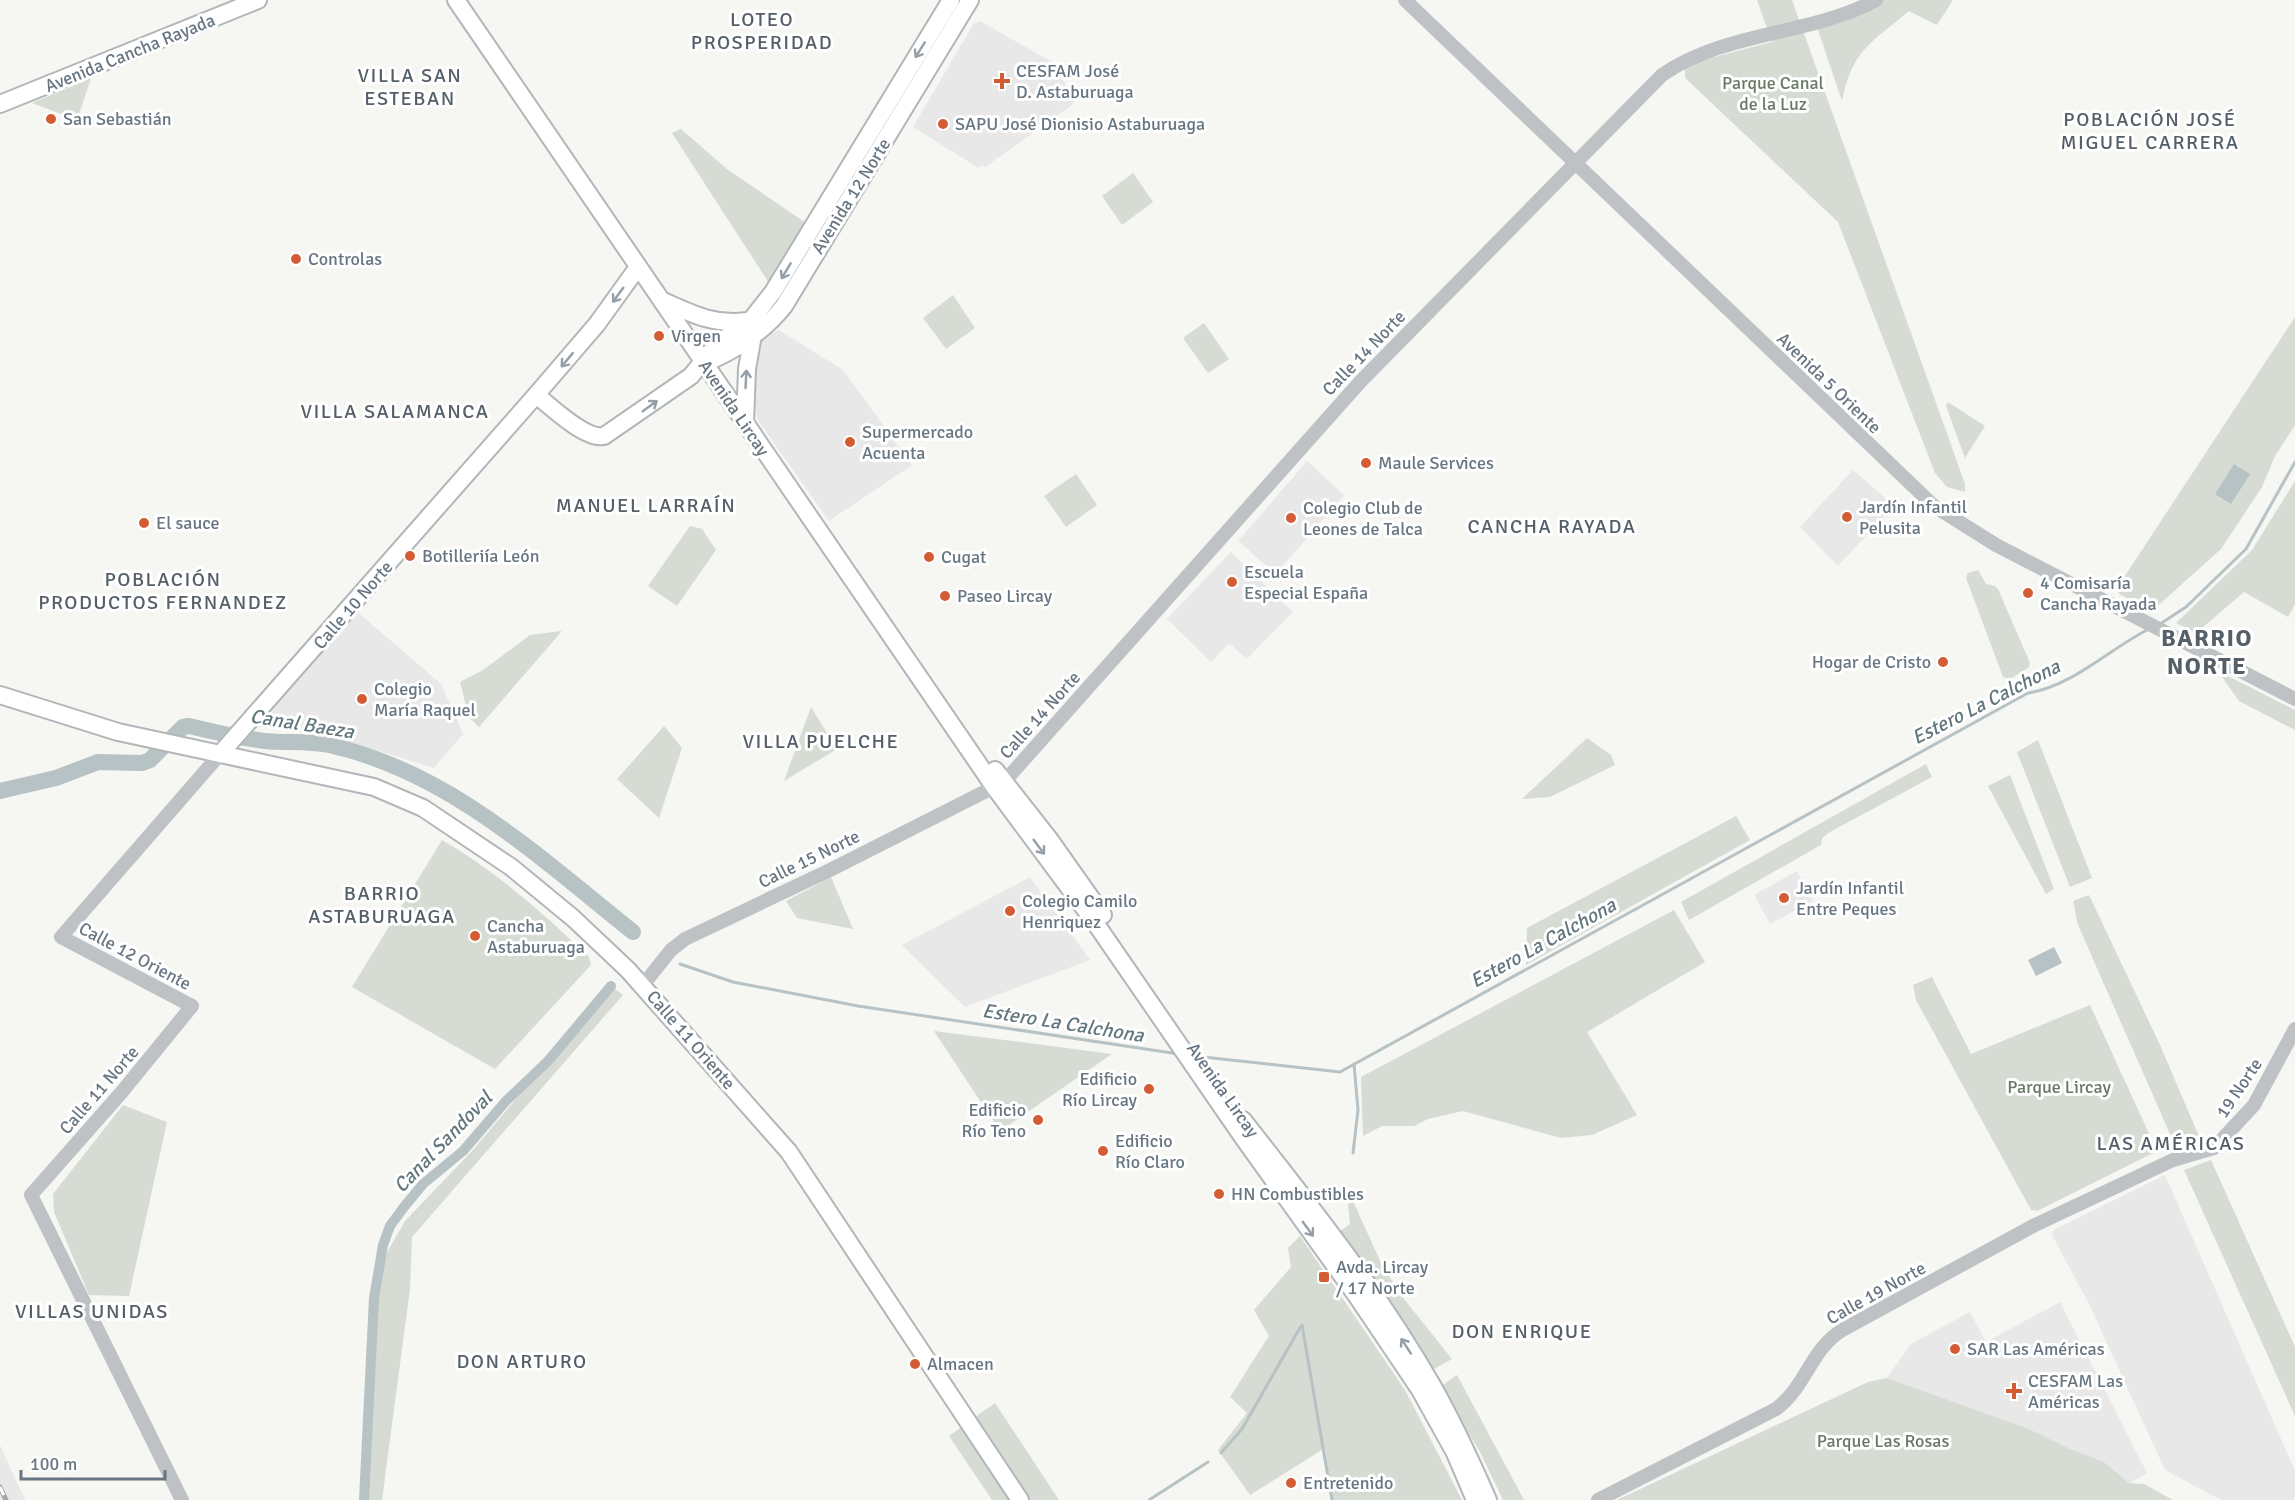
<svg xmlns="http://www.w3.org/2000/svg" width="2295" height="1500" viewBox="0 0 2295 1500" font-family="Signika,sans-serif">
<style>
.built{fill:#e7e8e7}
.green{fill:#d6dbd3}
.water{fill:#b7c2c5}
.lines{fill:none;stroke-linecap:round;stroke-linejoin:round}
.stream{stroke:#b7c2c5;stroke-width:3}
.canal{stroke:#b7c2c5;stroke-width:10}
.river{stroke:#b7c2c5;stroke-width:16}
.major-casing{stroke:#b2b6b9;stroke-width:20}
.minor{stroke:#bec2c5;stroke-width:14}
.major{stroke:#fff;stroke-width:16}
.rail-casing{stroke:#a0a6ab;stroke-width:5}
.rail{stroke:#fff;stroke-width:3;stroke-dasharray:9;stroke-linecap:butt}
.oneway{stroke:#959fa8}
.poi-dot{fill:#d45c35;stroke:#fff;stroke-width:2}
.labels{text-anchor:middle;dominant-baseline:central;stroke-width:6;stroke-linejoin:round;paint-order:stroke}
.street-label{font-size:18px;fill:#687682;stroke:#fff}
.poi-label{font-size:18px;fill:#687682;stroke:#fff;text-anchor:start}
.park-label{font-size:18px;fill:#6a7966;stroke:#fff}
.neighbourhood-label{font-size:20px;letter-spacing:1.5px;fill:#555f68;stroke:#fff}
.water-label{font-size:20px;font-style:italic;fill:#63777e;stroke:#fff}
.district-label{font-size:24px;font-weight:bold;letter-spacing:1.5px;fill:#555f68;stroke:#fff}
</style>
<rect width="100%" height="100%" fill="#f6f6f3"/>
<path class="built" d="M 980,21 L 1052,62 L 1075,100 L 1072,105 L 985,167 L 982,165 L 979,168 L 913,127 L 974,23 Z
M 779,330 L 843,370 L 912,465 L 829,521 L 757,419 L 753,396 L 754,369 L 763,336 Z
M 1307,461 L 1344,495 L 1276,574 L 1238,541 Z
M 1853,470 L 1894,506 L 1838,566 L 1800,527 Z
M 1231,552 L 1293,612 L 1247,659 L 1229,643 L 1211,662 L 1167,619 Z
M 354,609 L 441,684 L 463,734 L 434,768 L 337,738 L 254,726 Z
M 1797,871 L 1813,901 L 1770,924 L 1754,895 Z
M 1030,877 L 1090,960 L 965,1007 L 902,945 Z
M 2165,1175 L 2295,1471 L 2295,1497 L 2292,1500 L 2221,1500 L 2165,1470 L 2090,1306 L 2052,1235 L 2054,1230 Z
M 2060,1302 L 2147,1473 L 2129,1483 L 2104,1462 L 2068,1448 L 2029,1429 L 1887,1378 L 1911,1344 L 1970,1312 L 1986,1342 Z
M 0,1445 L 20,1489 L 26,1500 L 0,1500 Z"/>
<path class="green" d="M 1757,0 L 1792,0 L 1965,484 L 1965,492 L 1947,487 L 1935,473 L 1838,222 L 1685,78 L 1685,69 L 1703,60 L 1772,42 Z
M 1882,0 L 1953,0 L 1937,25 L 1909,11 C 1872,42 1852,50 1842,101 L 1815,21 Z
M 91,78 L 77,120 L 32,103 Z
M 681,129 L 727,169 L 806,223 L 769,283 L 672,133 Z
M 1133,173 L 1153,202 L 1122,225 L 1102,196 Z
M 953,295 L 975,328 L 946,349 L 923,318 Z
M 2295,317 L 2295,425 L 2275,456 L 2262,487 L 2221,549 L 2152,611 L 2119,594 L 2117,588 Z
M 1204,323 L 1229,359 L 1208,373 L 1183,338 Z
M 1948,402 L 1985,426 L 1965,458 L 1946,406 Z
M 1076,474 L 1097,505 L 1066,527 L 1044,496 Z
M 2295,481 L 2295,604 L 2288,617 L 2244,592 L 2196,633 L 2176,623 L 2252,550 Z
M 690,526 L 702,529 L 716,550 L 677,606 L 648,586 Z
M 1978,570 L 1986,584 L 1995,586 L 1998,589 L 2030,663 L 2028,668 L 2010,679 L 2003,677 L 1966,578 L 1968,573 Z
M 562,631 L 479,727 L 469,717 L 460,682 L 483,670 L 530,635 Z
M 2218,671 L 2295,710 L 2295,730 L 2239,701 Z
M 811,707 L 837,749 L 784,781 Z
M 664,726 L 682,748 L 659,818 L 617,779 Z
M 1587,738 L 1611,755 L 1615,765 L 1550,797 L 1522,799 Z
M 2038,740 L 2092,878 L 2070,887 L 2017,752 Z
M 1926,764 L 1932,777 L 1830,832 L 1822,838 L 1821,845 L 1689,920 L 1681,902 Z
M 2010,775 L 2054,889 L 2046,894 L 1988,786 Z
M 1736,816 L 1750,840 L 1526,965 L 1527,928 Z
M 442,840 C 497,872 543,913 589,957 L 591,965 L 495,1069 L 352,987 Z
M 831,877 L 853,929 L 797,918 L 786,901 Z
M 2089,895 L 2160,1045 L 2201,1141 L 2178,1152 L 2078,925 L 2073,901 Z
M 1674,910 L 1705,962 L 1587,1032 L 1637,1115 L 1592,1135 L 1561,1138 L 1463,1111 L 1428,1119 L 1414,1126 L 1382,1126 L 1363,1136 L 1361,1077 Z
M 1932,977 L 1971,1054 L 2090,1005 L 2157,1151 L 2037,1211 L 2031,1210 L 1916,1000 L 1913,985 Z
M 611,986 L 623,995 L 412,1237 L 410,1289 L 382,1500 L 365,1500 L 378,1268 L 405,1221 L 472,1151 Z
M 934,1031 L 1112,1054 L 1000,1131 Z
M 123,1105 L 167,1122 L 129,1296 L 89,1295 L 54,1212 L 53,1194 Z
M 2211,1160 L 2295,1347 L 2295,1416 L 2184,1170 Z
M 1353,1201 L 1381,1263 L 1400,1294 L 1452,1359 L 1430,1371 L 1338,1233 L 1350,1224 L 1348,1204 Z
M 1300,1236 L 1405,1390 L 1462,1500 L 1332,1500 L 1325,1448 L 1250,1495 L 1218,1450 L 1247,1413 L 1230,1397 L 1269,1336 L 1254,1310 L 1291,1267 L 1288,1248 Z
M 1457,1375 L 1524,1500 L 1503,1500 L 1480,1452 L 1440,1387 Z
M 1887,1378 L 2029,1429 L 2068,1448 L 2104,1462 L 2129,1483 L 2144,1484 L 2173,1500 L 1617,1500 L 1868,1382 Z
M 995,1403 L 1059,1500 L 992,1500 L 949,1436 Z"/>
<path class="water" d="M 2234,464 L 2250,474 L 2231,504 L 2215,494 Z
M 2054,947 L 2062,963 L 2036,976 L 2028,960 Z"/>
<g class="lines">
<path class="stream" d="M 2160,624 L 2186,607 L 2246,549 L 2295,462
M 680,964 L 733,982 L 858,1006 L 1179,1054
M 1194,1056 L 1340,1072 L 2028,693 C 2073,686 2109,649 2149,629
M 1353,1153 L 1358,1110 L 1354,1064
M 1302,1325 L 1332,1500
M 1221,1453 L 1242,1429 L 1301,1326
M 1149,1500 L 1208,1462"/>
<path class="canal" d="M 364,1500 L 374,1298 L 383,1245 L 390,1226 L 404,1207 L 423,1184 L 463,1151 L 506,1101 L 548,1061 L 611,986"/>
<path class="river" d="M 0,791 L 56,778 L 98,762 L 142,763 L 150,760 L 183,727 L 189,726 C 214,732 240,738 265,741 C 286,743 308,741 329,745 C 448,771 540,858 633,932"/>
<defs>
<path id="major" d="M 456,0 L 995,788 L 1096,924 L 1244,1139 L 1356,1295 L 1420,1390 L 1455,1453 L 1475,1500
M 0,104 L 258,0
M 661,300 C 690,313 714,326 747,321
M 704,363 C 734,352 765,330 784,306 L 970,0
M 536,395 C 552,407 585,440 604,436 L 691,376 L 717,344 L 751,320 L 773,292 L 951,0
M 745,423 L 747,369 L 753,335
M 0,695 L 118,732 L 374,787 L 423,808 L 511,867 L 573,918 L 628,970 L 789,1152 L 1020,1500
M 221,753 L 536,395 L 597,324 L 638,267
M 995,770 L 1050,840 L 1103,915
M 1243,1120 C 1310,1205 1378,1291 1432,1385 C 1453,1422 1471,1461 1488,1500"/>
</defs>
<use href="#major" class="major-casing"/>
<path class="minor" d="M 1405,0 L 1934,506 L 1996,545 L 2295,699
M 643,985 L 671,950 L 685,939 L 830,870 L 1004,782 L 1360,382 L 1662,75 C 1725,31 1809,36 1876,0
M 182,1500 L 31,1195 L 121,1093 L 192,1006 L 61,937 L 221,753
M 1598,1500 L 1776,1409 C 1806,1387 1811,1348 1844,1329 L 2035,1225 L 2173,1160 L 2214,1148 L 2254,1105 L 2295,1029"/>
<use href="#major" class="major"/>
<defs>
<path id="rail" d="M 0,1487 L 6,1500"/>
</defs>
<use href="#rail" class="rail-casing"/>
<use href="#rail" class="rail"/>
</g>
<defs><path id="oneway-shaft" d="M-6 0H5M1.5-3L5.5 0L1.5 3" fill="none" stroke-width="1.6" stroke-linecap="round" stroke-linejoin="round" transform="scale(1.5)"/></defs>
<g class="oneway">
<use href="#oneway-shaft" transform="translate(920 50) rotate(122)"/>
<use href="#oneway-shaft" transform="translate(786 271) rotate(121)"/>
<use href="#oneway-shaft" transform="translate(618 295) rotate(126)"/>
<use href="#oneway-shaft" transform="translate(567 360) rotate(130)"/>
<use href="#oneway-shaft" transform="translate(746 379) rotate(-87)"/>
<use href="#oneway-shaft" transform="translate(650 406) rotate(-36)"/>
<use href="#oneway-shaft" transform="translate(1039 847) rotate(53)"/>
<use href="#oneway-shaft" transform="translate(1308 1229) rotate(54)"/>
<use href="#oneway-shaft" transform="translate(1406 1346) rotate(-123)"/>
</g>
<g class="poi-dot">
<path d="M999 72h6v6h6v6h-6v6h-6v-6h-6v-6h6z"/>
<circle cx="51" cy="119" r="6"/>
<circle cx="943" cy="124" r="6"/>
<circle cx="296" cy="259" r="6"/>
<circle cx="659" cy="336" r="6"/>
<circle cx="850" cy="442" r="6"/>
<circle cx="1366" cy="463" r="6"/>
<circle cx="1847" cy="517" r="6"/>
<circle cx="1291" cy="518" r="6"/>
<circle cx="144" cy="523" r="6"/>
<circle cx="410" cy="556" r="6"/>
<circle cx="929" cy="557" r="6"/>
<circle cx="1232" cy="582" r="6"/>
<circle cx="2028" cy="593" r="6"/>
<circle cx="945" cy="596" r="6"/>
<circle cx="1943" cy="662" r="6"/>
<circle cx="362" cy="699" r="6"/>
<circle cx="1784" cy="898" r="6"/>
<circle cx="1010" cy="911" r="6"/>
<circle cx="475" cy="936" r="6"/>
<circle cx="1149" cy="1089" r="6"/>
<circle cx="1038" cy="1120" r="6"/>
<circle cx="1103" cy="1151" r="6"/>
<circle cx="1219" cy="1194" r="6"/>
<rect x="1318" y="1271" width="12" height="12" rx="3"/>
<circle cx="1955" cy="1349" r="6"/>
<circle cx="915" cy="1364" r="6"/>
<path d="M2011 1382h6v6h6v6h-6v6h-6v-6h-6v-6h6z"/>
<circle cx="1291" cy="1483" r="6"/>
</g>
<g class="labels">
<g class="street-label">
<text transform="translate(130 53) rotate(-22)">Avenida Cancha Rayada</text>
<text transform="translate(851 196) rotate(-58)">Avenida 12 Norte</text>
<text transform="translate(1364 353) rotate(-46)">Calle 14 Norte</text>
<text transform="translate(1829 383) rotate(44)">Avenida 5 Oriente</text>
<text transform="translate(734 408) rotate(56)">Avenida Lircay</text>
<text transform="translate(353 605) rotate(-49)">Calle 10 Norte</text>
<text transform="translate(1040 715) rotate(-48)">Calle 14 Norte</text>
<text transform="translate(809 859) rotate(-26)">Calle 15 Norte</text>
<text transform="translate(135 956) rotate(28)">Calle 12 Oriente</text>
<text transform="translate(691 1040) rotate(49)">Calle 11 Oriente</text>
<text transform="translate(2239 1088) rotate(-56)">19 Norte</text>
<text transform="translate(99 1090) rotate(-49)">Calle 11 Norte</text>
<text transform="translate(1223 1090) rotate(55)">Avenida Lircay</text>
<text transform="translate(1876 1293) rotate(-29)">Calle 19 Norte</text>
</g>
<g class="poi-label">
<text x="1016" y="71">CESFAM José<tspan x="1016" dy="21">D. Astaburuaga</tspan></text>
<text x="63" y="119">San Sebastián</text>
<text x="955" y="124">SAPU José Dionisio Astaburuaga</text>
<text x="308" y="259">Controlas</text>
<text x="671" y="336">Virgen</text>
<text x="862" y="432">Supermercado<tspan x="862" dy="21">Acuenta</tspan></text>
<text x="1378" y="463">Maule Services</text>
<text x="1859" y="507">Jardín Infantil<tspan x="1859" dy="21">Pelusita</tspan></text>
<text x="1303" y="508">Colegio Club de<tspan x="1303" dy="21">Leones de Talca</tspan></text>
<text x="156" y="523">El sauce</text>
<text x="422" y="556">Botilleriía León</text>
<text x="941" y="557">Cugat</text>
<text x="1244" y="572">Escuela<tspan x="1244" dy="21">Especial España</tspan></text>
<text x="2040" y="583">4 Comisaría<tspan x="2040" dy="21">Cancha Rayada</tspan></text>
<text x="957" y="596">Paseo Lircay</text>
<text x="1931" y="662" text-anchor="end">Hogar de Cristo</text>
<text x="374" y="689">Colegio<tspan x="374" dy="21">María Raquel</tspan></text>
<text x="1796" y="888">Jardín Infantil<tspan x="1796" dy="21">Entre Peques</tspan></text>
<text x="1022" y="901">Colegio Camilo<tspan x="1022" dy="21">Henriquez</tspan></text>
<text x="487" y="926">Cancha<tspan x="487" dy="21">Astaburuaga</tspan></text>
<text x="1137" y="1079" text-anchor="end">Edificio<tspan x="1137" dy="21">Río Lircay</tspan></text>
<text x="1026" y="1110" text-anchor="end">Edificio<tspan x="1026" dy="21">Río Teno</tspan></text>
<text x="1115" y="1141">Edificio<tspan x="1115" dy="21">Río Claro</tspan></text>
<text x="1231" y="1194">HN Combustibles</text>
<text x="1336" y="1267">Avda. Lircay<tspan x="1336" dy="21">/ 17 Norte</tspan></text>
<text x="1967" y="1349">SAR Las Américas</text>
<text x="927" y="1364">Almacen</text>
<text x="2028" y="1381">CESFAM Las<tspan x="2028" dy="21">Américas</tspan></text>
<text x="1303" y="1483">Entretenido</text>
</g>
<g class="park-label">
<text x="1773" y="83">Parque Canal<tspan x="1773" dy="21">de la Luz</tspan></text>
<text x="2059" y="1087">Parque Lircay</text>
<text x="1883" y="1441">Parque Las Rosas</text>
</g>
<g class="neighbourhood-label">
<text x="762" y="19">LOTEO<tspan x="762" dy="23">PROSPERIDAD</tspan></text>
<text x="410" y="75">VILLA SAN<tspan x="410" dy="23">ESTEBAN</tspan></text>
<text x="2150" y="119">POBLACIÓN JOSÉ<tspan x="2150" dy="23">MIGUEL CARRERA</tspan></text>
<text x="395" y="411">VILLA SALAMANCA</text>
<text x="646" y="505">MANUEL LARRAÍN</text>
<text x="1552" y="526">CANCHA RAYADA</text>
<text x="163" y="579">POBLACIÓN<tspan x="163" dy="23">PRODUCTOS FERNANDEZ</tspan></text>
<text x="821" y="741">VILLA PUELCHE</text>
<text x="382" y="893">BARRIO<tspan x="382" dy="23">ASTABURUAGA</tspan></text>
<text x="2171" y="1143">LAS AMÉRICAS</text>
<text x="92" y="1311">VILLAS UNIDAS</text>
<text x="1522" y="1331">DON ENRIQUE</text>
<text x="522" y="1361">DON ARTURO</text>
</g>
<g class="water-label">
<text transform="translate(1986 702) rotate(-27)">Estero La Calchona</text>
<text transform="translate(302 724) rotate(9)">Canal Baeza</text>
<text transform="translate(1543 943) rotate(-29)">Estero La Calchona</text>
<text transform="translate(1063 1023) rotate(9)">Estero La Calchona</text>
<text transform="translate(443 1142) rotate(-46)">Canal Sandoval</text>
</g>
<g class="district-label">
<text x="2207" y="638">BARRIO<tspan x="2207" dy="28">NORTE</tspan></text>
</g>
</g>
<path d="M21 1470v9h144v-9" fill="none" stroke="#687682" stroke-width="3"/>
<text x="30" y="1470" font-size="18" fill="#687682" stroke="#ffffff" stroke-width="4.5" paint-order="stroke">100 m</text>
</svg>
